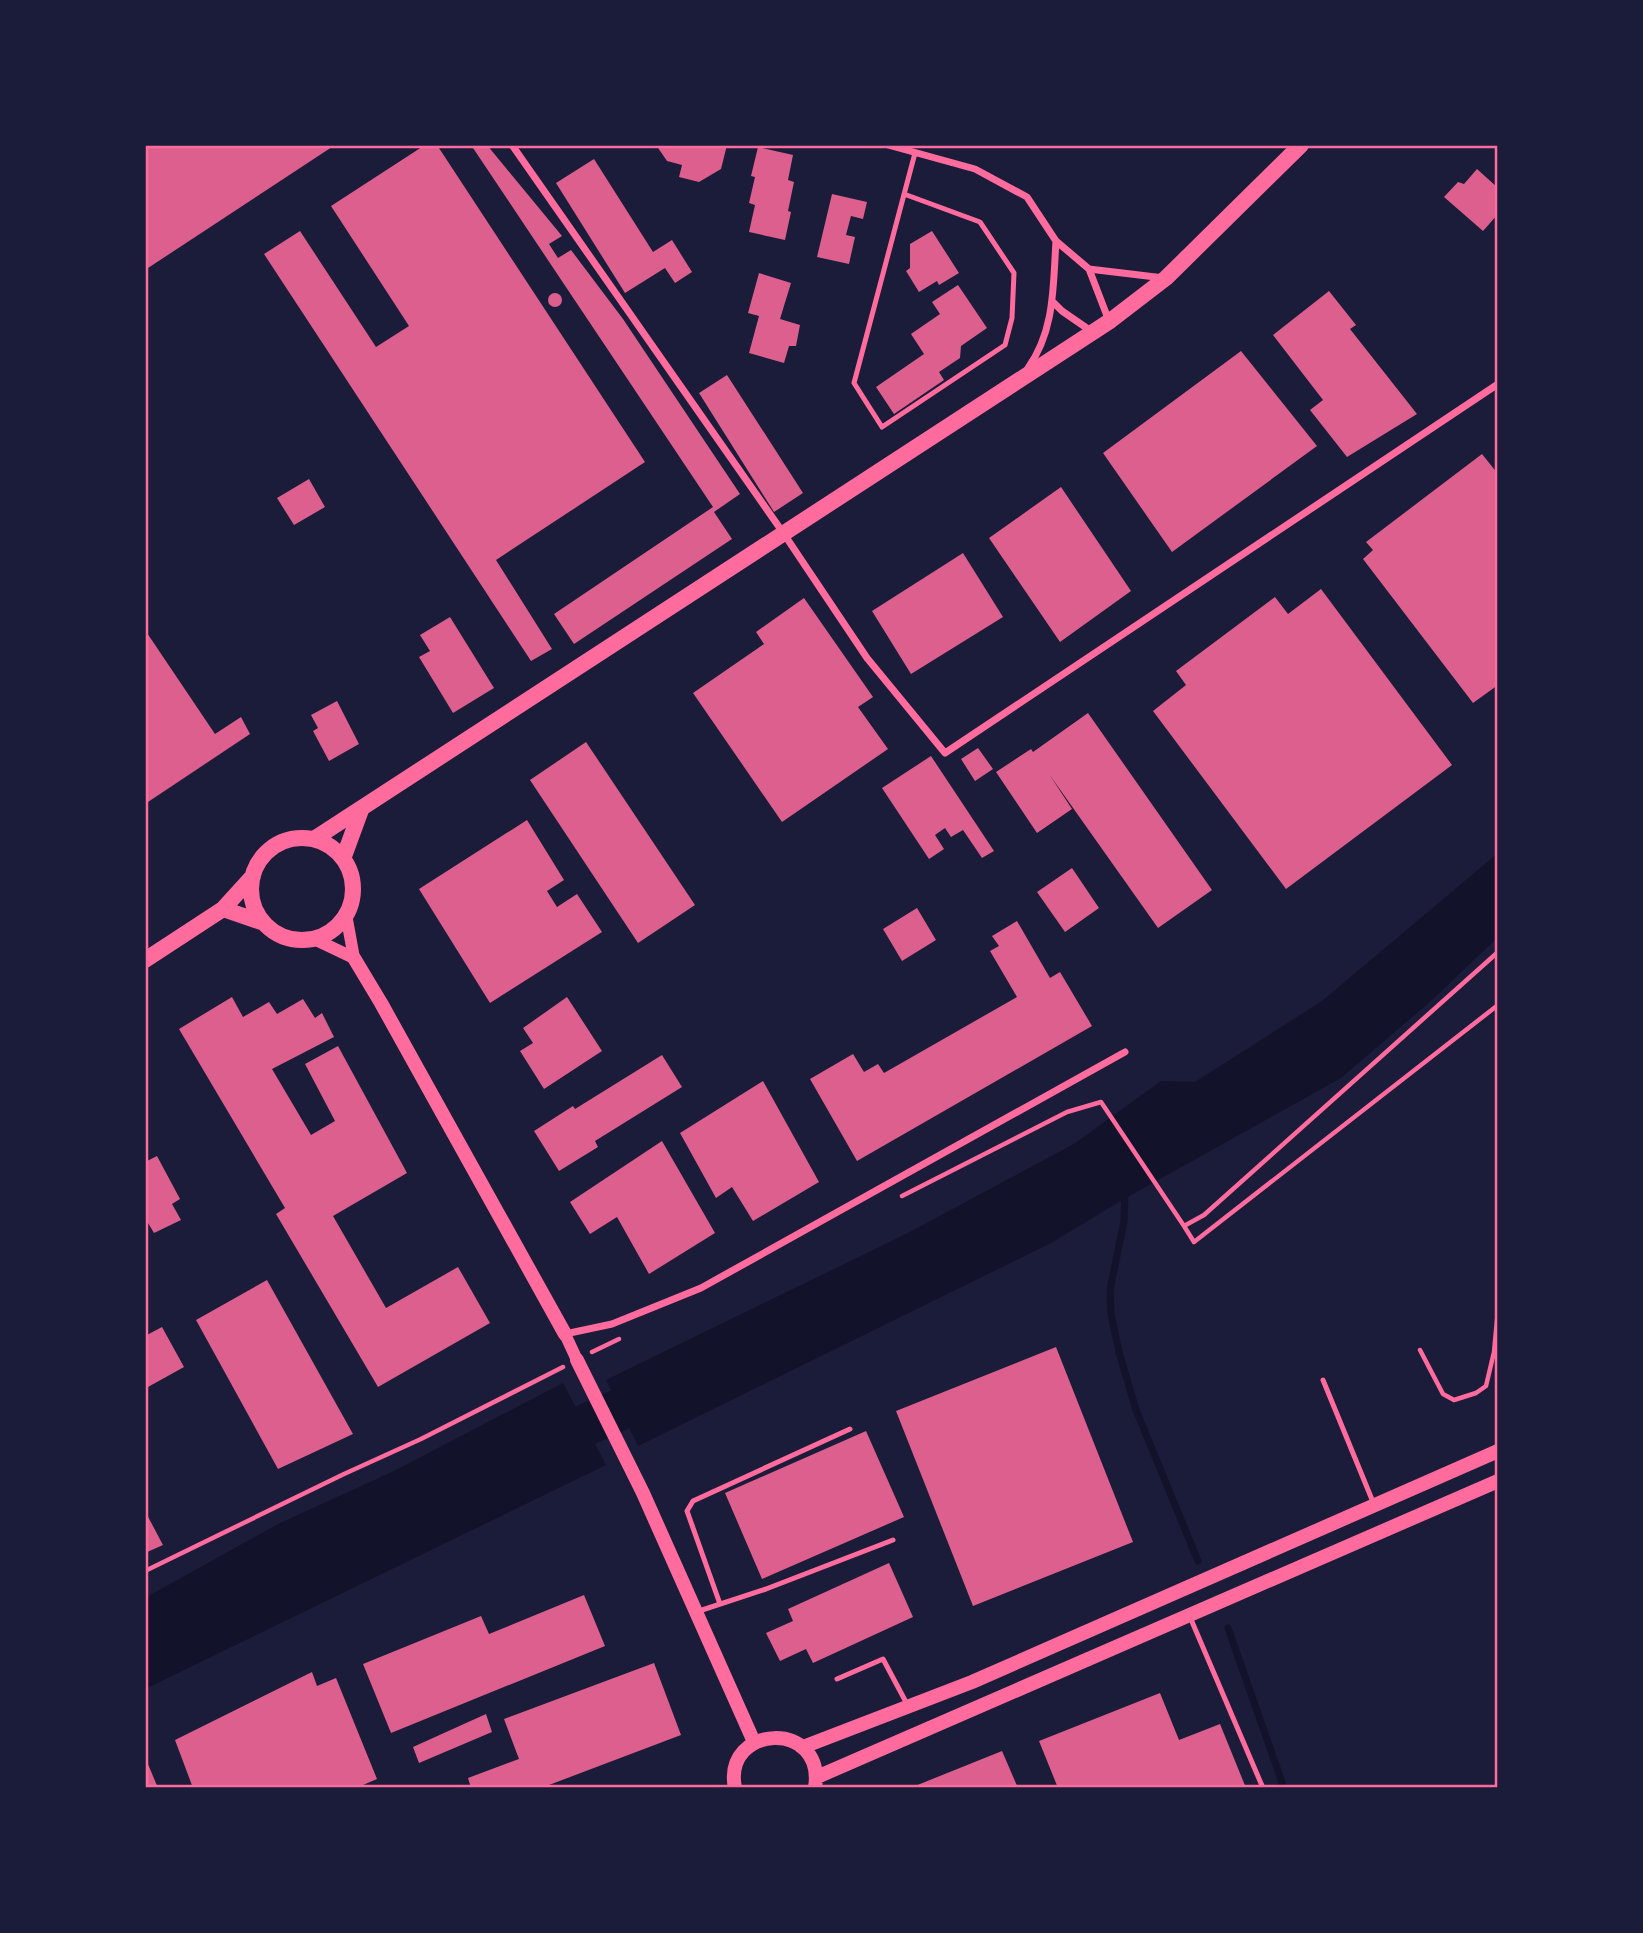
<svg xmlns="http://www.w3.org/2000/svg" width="1643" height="1933" viewBox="0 0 1643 1933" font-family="'Noto Sans',sans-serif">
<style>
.water{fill:#12122b}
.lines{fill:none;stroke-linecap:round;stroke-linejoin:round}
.stream{stroke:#12122b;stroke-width:7}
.river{stroke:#12122b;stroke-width:42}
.building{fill:#dd5f8e}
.path{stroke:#ff6b9d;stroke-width:4.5}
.service{stroke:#ff6b9d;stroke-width:5}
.minor{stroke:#ff6b9d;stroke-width:7}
.tertiary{stroke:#ff6b9d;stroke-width:12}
.secondary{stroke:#ff6b9d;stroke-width:14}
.primary{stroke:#ff6b9d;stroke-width:16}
.neatline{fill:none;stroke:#ff6b9d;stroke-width:2.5}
</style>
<rect width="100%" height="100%" fill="#1b1b3a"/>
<path class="water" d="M 1498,853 L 1498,937 L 1432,1000 L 1341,1078 L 1124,1199 L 1051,1243 L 638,1446 L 606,1380 L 906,1234 L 1074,1144 L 1161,1081 L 1195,1082 L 1322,1001 Z
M 563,1383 L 606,1465 L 145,1689 L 145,1598 L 278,1524 L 392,1472 Z"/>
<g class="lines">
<path class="stream" d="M 1125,1190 L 1124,1221 L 1110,1290 L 1111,1314 L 1119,1352 L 1136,1410 L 1198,1561
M 1228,1628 L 1284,1788"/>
<path class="river" d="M 534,1449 L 673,1385"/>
</g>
<path class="building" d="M 145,145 L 335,145 L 145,270 Z
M 425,145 L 437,145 L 645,462 L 496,560 L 552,649 L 531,661 L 264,254 L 300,231 L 376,347 L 409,326 L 331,206 Z
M 471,145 L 487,145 L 562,236 L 549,244 L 558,258 L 571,250 L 623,319 L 740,494 L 714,512 L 732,539 L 574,644 L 554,614 L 713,507 Z
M 656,145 L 704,146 L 727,145 L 721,169 L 699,182 L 679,177 L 682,165 L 667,161 Z
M 758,147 L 793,155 L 788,180 L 794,182 L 788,211 L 791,212 L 785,240 L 749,232 L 755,205 L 749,203 L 755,177 L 751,176 Z
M 594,159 L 653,252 L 672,240 L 692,272 L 675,283 L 665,268 L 625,293 L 556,183 Z
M 1477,169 L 1498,188 L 1498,214 L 1483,231 L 1444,197 L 1458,182 L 1464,184 Z
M 832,194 L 867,202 L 863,219 L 851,216 L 846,235 L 855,237 L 849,264 L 817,257 Z
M 932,231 L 959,273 L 939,285 L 937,281 L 919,292 L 906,271 L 910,268 L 910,244 Z
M 759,273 L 791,283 L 780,319 L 800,325 L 796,346 L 789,346 L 784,363 L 749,353 L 759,316 L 748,313 Z
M 958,285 L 987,328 L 961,346 L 960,358 L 939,372 L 944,380 L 894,414 L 876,387 L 924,354 L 911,334 L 940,314 L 932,302 Z
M 1329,291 L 1356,325 L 1350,329 L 1417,414 L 1347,457 L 1310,410 L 1323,400 L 1273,335 Z
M548 300a7 7 0 1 1 14 0a7 7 0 1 1-14 0Z
M 1241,351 L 1317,446 L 1172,552 L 1103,453 Z
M 727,375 L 803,493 L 774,512 L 699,393 Z
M 1482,454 L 1498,474 L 1498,685 L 1473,703 L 1363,559 L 1373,550 L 1366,542 Z
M 309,479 L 325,507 L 294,525 L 277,498 Z
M 1061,487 L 1131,591 L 1060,642 L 989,538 Z
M 963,553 L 1003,617 L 911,674 L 872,611 Z
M 1321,589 L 1452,765 L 1286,889 L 1153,711 L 1186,685 L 1176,671 L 1275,597 L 1288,614 Z
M 804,598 L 873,697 L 858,707 L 888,749 L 782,822 L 693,693 L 764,644 L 756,632 Z
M 450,617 L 494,688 L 453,713 L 419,657 L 430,651 L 420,635 Z
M 145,630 L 215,734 L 241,717 L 250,734 L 145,804 Z
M 337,701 L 359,744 L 329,761 L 313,731 L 318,728 L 311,715 Z
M 1088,713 L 1212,890 L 1158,928 L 1049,774 L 1072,809 L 1037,833 L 996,772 L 1031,749 L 1033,752 Z
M 586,742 L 695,905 L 638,943 L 530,780 Z
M 978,748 L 993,769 L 975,781 L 961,759 Z
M 931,756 L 994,851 L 982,858 L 963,830 L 951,837 L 945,828 L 935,835 L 944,849 L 929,859 L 882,788 Z
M 527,820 L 564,880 L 547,891 L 557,907 L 577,894 L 602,932 L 490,1003 L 419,889 Z
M 1072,868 L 1099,908 L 1065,932 L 1037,892 Z
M 917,908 L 936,940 L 902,961 L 883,929 Z
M 1017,921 L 1050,978 L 1060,972 L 1092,1026 L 857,1161 L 810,1079 L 853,1054 L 864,1072 L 878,1064 L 884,1073 L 1017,997 L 990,951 L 999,946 L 992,936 Z
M 232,997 L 243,1017 L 269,1002 L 277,1014 L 303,999 L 315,1018 L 322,1013 L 334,1037 L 272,1069 L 311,1135 L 335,1121 L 305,1064 L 338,1046 L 407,1173 L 333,1216 L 386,1308 L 458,1267 L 490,1323 L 378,1387 L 276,1214 L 285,1208 L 179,1029 Z
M 567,997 L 602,1051 L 544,1089 L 520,1051 L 533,1043 L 523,1028 Z
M 662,1055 L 682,1087 L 595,1141 L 598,1147 L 559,1171 L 534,1131 L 573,1106 L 575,1109 Z
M 763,1081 L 819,1182 L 753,1221 L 732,1187 L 716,1198 L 680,1133 Z
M 662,1141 L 715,1233 L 649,1274 L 617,1217 L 590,1234 L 570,1202 Z
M 157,1156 L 180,1199 L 172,1204 L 181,1220 L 154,1233 L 145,1218 L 145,1162 Z
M 267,1280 L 353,1434 L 278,1469 L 196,1320 Z
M 162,1327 L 184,1367 L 148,1387 L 145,1383 L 145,1336 Z
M 1056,1347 L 1133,1542 L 973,1606 L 896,1411 Z
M 866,1431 L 904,1517 L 762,1579 L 725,1493 Z
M 145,1511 L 163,1545 L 145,1553 Z
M 889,1563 L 913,1617 L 813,1663 L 806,1649 L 780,1661 L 766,1633 L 793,1621 L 788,1609 Z
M 584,1595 L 605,1646 L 391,1733 L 363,1664 L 481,1616 L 489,1634 Z
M 654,1663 L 681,1735 L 541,1788 L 471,1788 L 468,1778 L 519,1759 L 504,1719 Z
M 312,1672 L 317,1686 L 336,1678 L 377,1779 L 356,1788 L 193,1788 L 175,1740 Z
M 1160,1693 L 1179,1740 L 1220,1724 L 1246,1788 L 1058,1788 L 1039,1741 Z
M 486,1714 L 492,1732 L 419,1763 L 413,1747 Z
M 1002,1751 L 1018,1788 L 910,1788 Z
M 145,1757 L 158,1788 L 145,1788 Z"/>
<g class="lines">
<path class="path" d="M 902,1196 L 1067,1112 L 1101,1102 L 1184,1226 L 1204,1215 L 1498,952
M 1184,1226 L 1194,1242 L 1498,1005
M 1420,1350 L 1443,1394 L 1454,1400 L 1476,1393 L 1486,1386 L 1494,1352 L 1498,1310
M 592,1352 L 619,1339
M 145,1571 L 344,1474 L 421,1439 L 563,1367"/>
<path class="service" d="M 904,194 L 980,222 L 1014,273 L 1012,318 L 1005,345 L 882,427 L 854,383 L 915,153
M 1323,1380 L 1373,1502
M 720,1604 L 687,1511 L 693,1501 L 850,1429
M 696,1612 L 766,1589 L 893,1540
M 1190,1617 L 1263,1788
M 837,1679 L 883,1659 L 907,1704"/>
<path class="minor" d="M 512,145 L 784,534 L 867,658 L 945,753 L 1498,384
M 888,145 L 975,169 L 1027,197 L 1056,241 L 1089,269 L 1164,278
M 1089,269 L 1109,321
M 1052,301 L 1062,311 L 1091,331
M 1028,368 C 1055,330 1053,286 1056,241
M 565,1334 L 612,1324 L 701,1288 L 1125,1052"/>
<path class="tertiary" d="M 346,914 L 354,958
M 314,939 L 354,958
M 565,1334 L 577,1360"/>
<path class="secondary" d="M 354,958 L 381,1003 L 565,1334
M 577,1360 L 643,1493 L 754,1742
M 803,1747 L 972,1682 L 1498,1451
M 817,1777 L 1498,1481
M 735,1788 C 722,1724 826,1719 815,1788"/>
<path class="primary" d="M251 889a51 51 0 1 1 102 0a51 51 0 1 1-102 0Z
M 314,839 L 1110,321 L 1166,278 L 1301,145
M 343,859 L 361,810
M 223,909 L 264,923
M 145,960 L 223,909 L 253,876"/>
</g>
<rect width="1643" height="1933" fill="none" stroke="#1b1b3a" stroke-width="294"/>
<rect x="147" y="147" width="1349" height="1639" class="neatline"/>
</svg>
